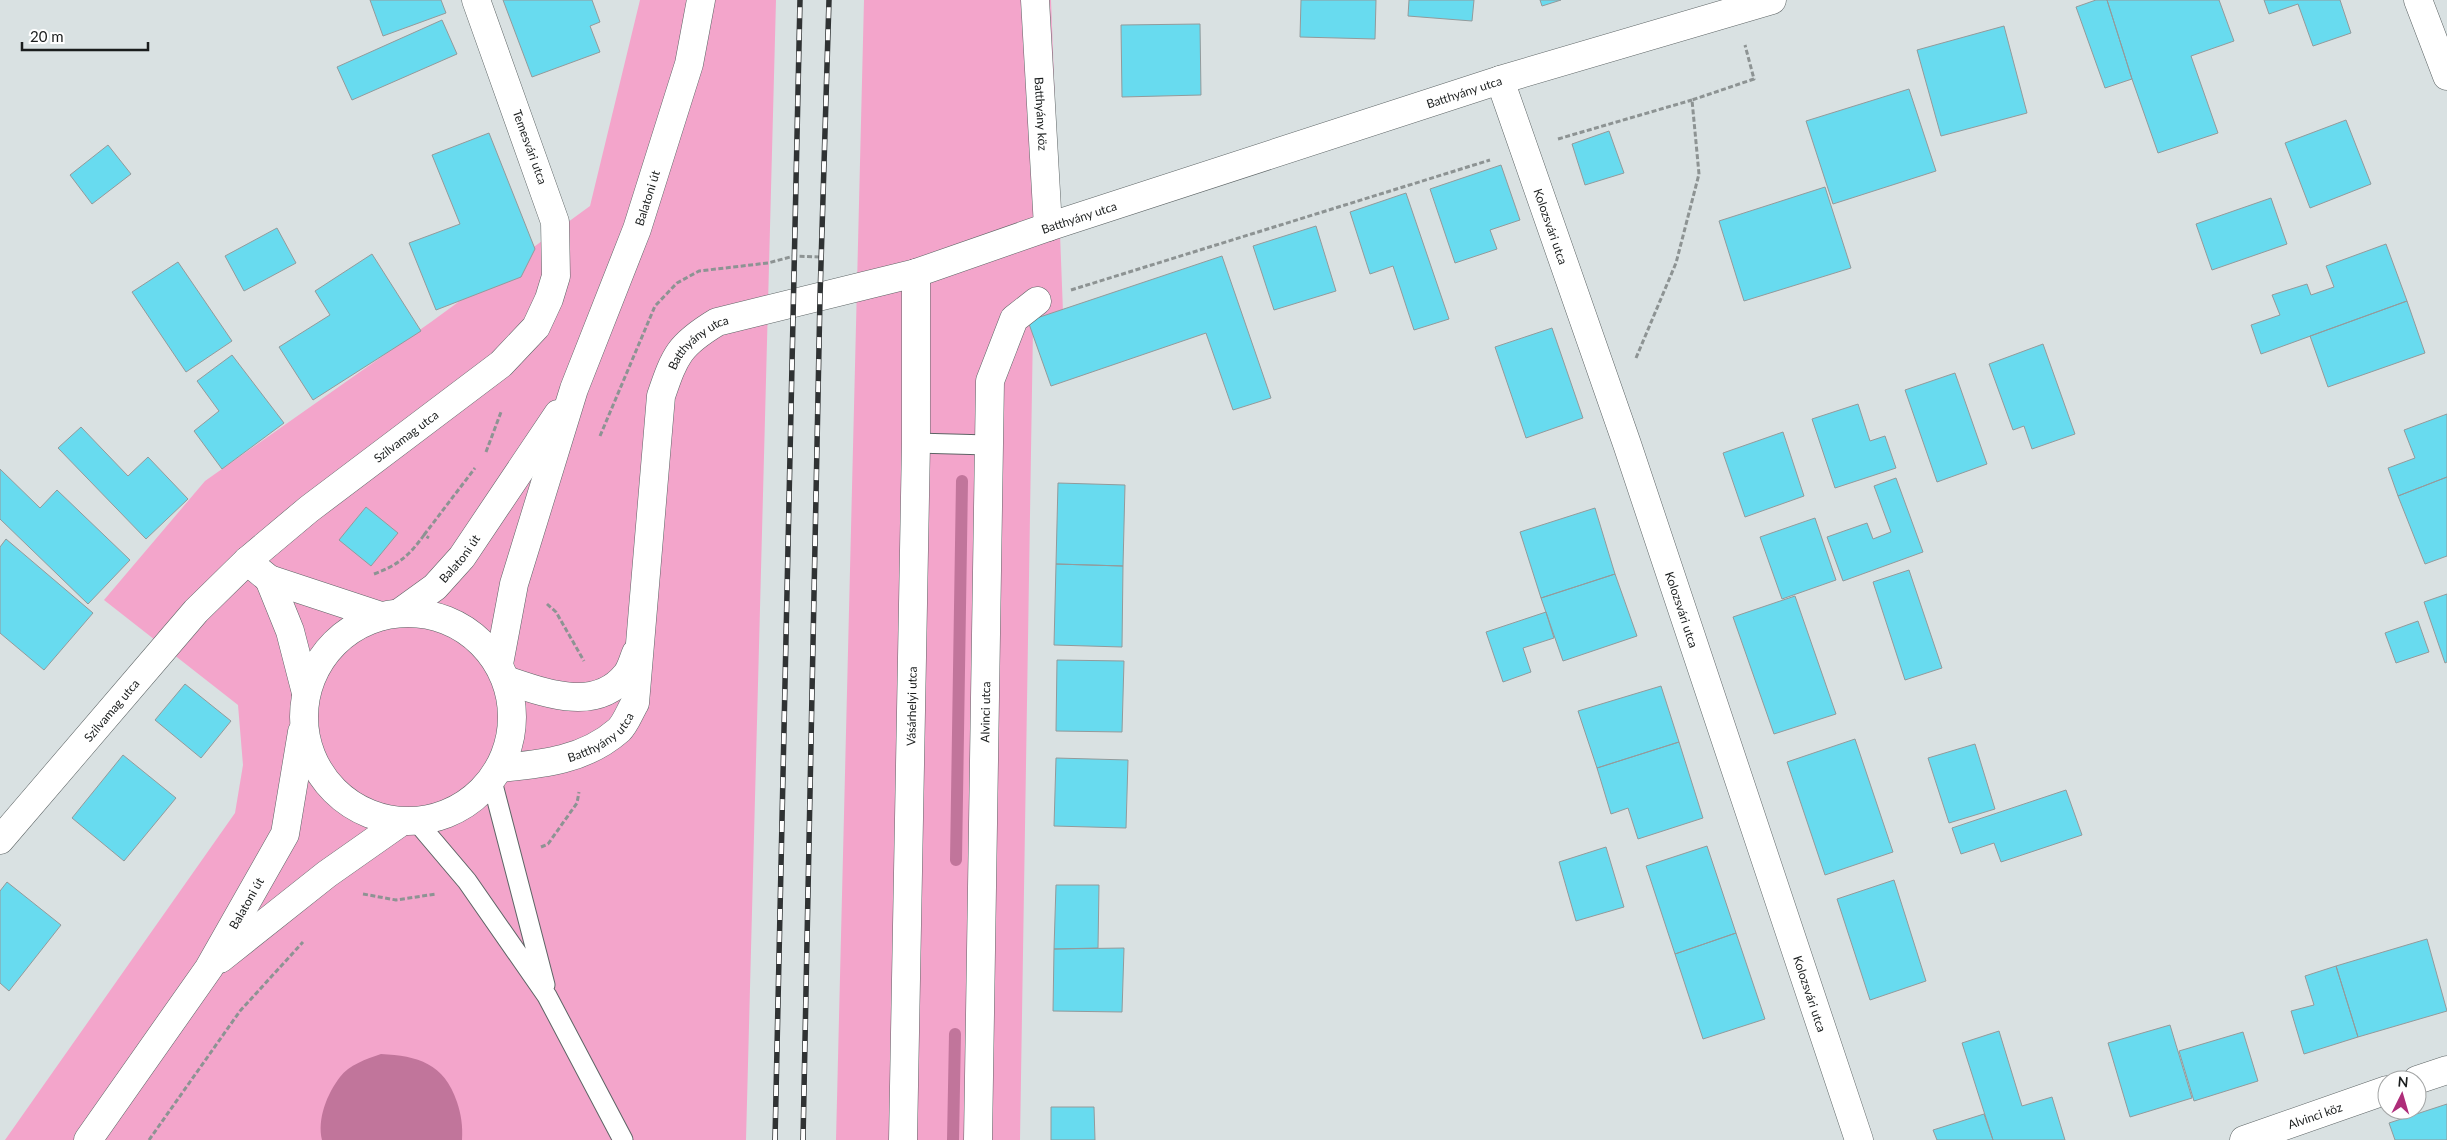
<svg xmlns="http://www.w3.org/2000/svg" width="2447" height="1140" viewBox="0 0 2447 1140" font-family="Lato,sans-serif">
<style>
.green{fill:#f3a5cb}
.water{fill:#c1759b}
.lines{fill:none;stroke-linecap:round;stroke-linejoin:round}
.stream{stroke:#c1759b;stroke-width:12}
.building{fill:#68dbef;stroke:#939a9b}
.service-casing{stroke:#5d6465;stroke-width:21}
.minor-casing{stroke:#5d6465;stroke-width:29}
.tertiary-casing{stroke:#5d6465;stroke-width:29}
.secondary-casing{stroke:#5d6465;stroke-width:29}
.path{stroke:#8d9393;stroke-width:3;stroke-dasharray:5 2.5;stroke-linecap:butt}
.service{stroke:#fff;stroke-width:19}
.minor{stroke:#fff;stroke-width:28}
.tertiary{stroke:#fff;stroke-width:28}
.secondary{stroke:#fff;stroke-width:28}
.rail-casing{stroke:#2f3233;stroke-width:5.5}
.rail{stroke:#fff;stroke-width:4;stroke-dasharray:11;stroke-linecap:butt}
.labels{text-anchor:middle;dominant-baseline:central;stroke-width:4.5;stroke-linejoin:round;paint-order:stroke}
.street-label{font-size:12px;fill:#1a1d1d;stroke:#fff}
</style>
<rect width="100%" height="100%" fill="#d9e1e2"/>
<path class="green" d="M 640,0 L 776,0 L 746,1140 L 5,1140 L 235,813 L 243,765 L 238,705 L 104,600 L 205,481 L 431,322 L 590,206 Z
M 864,0 L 1051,0 L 1063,312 L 1033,327 L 1020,1140 L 836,1140 Z"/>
<path class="water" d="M 381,1054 C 418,1056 444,1063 457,1102 C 461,1114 463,1126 462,1140 L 322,1140 C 317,1119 327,1094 340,1077 C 349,1065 366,1059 381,1054 Z"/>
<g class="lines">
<path class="stream" d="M 956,860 L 962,481
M 953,1140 L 955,1034"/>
</g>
<path class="building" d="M 370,0 L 441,0 L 446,13 L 383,36 Z
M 503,0 L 592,0 L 600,22 L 590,26 L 600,52 L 532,77 Z
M 1301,0 L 1376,0 L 1375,39 L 1300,37 Z
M 1409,0 L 1474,0 L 1472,21 L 1408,16 Z
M 1540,0 L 1561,0 L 1542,6 Z
M 2096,0 L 2107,0 L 2132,79 L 2105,88 L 2076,7 Z
M 2107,0 L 2219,0 L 2234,41 L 2191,56 L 2218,133 L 2158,153 L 2132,79 Z
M 2264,0 L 2340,0 L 2351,33 L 2313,46 L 2298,4 L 2269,14 Z
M 442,20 L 457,54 L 352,100 L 337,67 Z
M 1200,24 L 1201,95 L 1122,97 L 1121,25 Z
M 2004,26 L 2027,113 L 1941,136 L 1917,50 Z
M 1909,89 L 1936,171 L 1833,204 L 1806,121 Z
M 2346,120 L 2371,184 L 2310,208 L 2285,143 Z
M 1609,131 L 1624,173 L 1585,185 L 1572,144 Z
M 489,133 L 535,249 L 521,277 L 436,310 L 409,243 L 460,224 L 432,155 Z
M 108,145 L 131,174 L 92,204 L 70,175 Z
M 1501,165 L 1520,220 L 1490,230 L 1497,249 L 1455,263 L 1430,189 Z
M 1825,187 L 1851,268 L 1744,301 L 1719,221 Z
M 1406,193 L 1449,319 L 1414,330 L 1393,266 L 1370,274 L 1350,212 Z
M 2271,198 L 2287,244 L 2212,270 L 2196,224 Z
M 1316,226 L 1336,291 L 1274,310 L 1253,246 Z
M 277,228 L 296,263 L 244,291 L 225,256 Z
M 2386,244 L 2407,301 L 2261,354 L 2251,325 L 2280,315 L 2272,295 L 2307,284 L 2311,295 L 2334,287 L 2326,266 Z
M 372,254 L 421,331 L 313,400 L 279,347 L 330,315 L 315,291 Z
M 1222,256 L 1271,398 L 1233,410 L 1206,333 L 1051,386 L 1028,321 Z
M 178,262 L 232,341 L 186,372 L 132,292 Z
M 2407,301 L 2425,353 L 2328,387 L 2310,336 Z
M 1552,328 L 1583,418 L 1526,438 L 1495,347 Z
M 2043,344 L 2075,434 L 2032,449 L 2024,426 L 2013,430 L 1989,364 Z
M 232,355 L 284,423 L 222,469 L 194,431 L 219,411 L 197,381 Z
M 1955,373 L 1987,464 L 1937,482 L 1905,390 Z
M 1858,404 L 1870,441 L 1885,436 L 1896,468 L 1835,488 L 1812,419 Z
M 2447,414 L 2447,477 L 2398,496 L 2388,468 L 2415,458 L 2404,430 Z
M 81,427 L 128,476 L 148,457 L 188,499 L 146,539 L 58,448 Z
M 1783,432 L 1804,496 L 1745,517 L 1723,453 Z
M 0,469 L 40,508 L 57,490 L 130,560 L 88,604 L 0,519 Z
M 2447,477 L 2447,556 L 2425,564 L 2398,496 Z
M 1896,478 L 1923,552 L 1843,581 L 1827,537 L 1867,523 L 1873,539 L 1891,532 L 1874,486 Z
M 1058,483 L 1125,485 L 1123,566 L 1056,564 Z
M 366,507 L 398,533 L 371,566 L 339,540 Z
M 1595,508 L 1615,574 L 1541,598 L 1520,532 Z
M 1815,518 L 1836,580 L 1782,599 L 1760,537 Z
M 6,539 L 93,613 L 44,670 L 0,633 L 0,547 Z
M 1056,564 L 1123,566 L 1122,647 L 1054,645 Z
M 1909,570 L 1942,668 L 1905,680 L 1873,582 Z
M 1615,574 L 1637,636 L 1563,661 L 1541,598 Z
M 2447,594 L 2447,662 L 2445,663 L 2424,602 Z
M 1795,596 L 1836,714 L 1774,734 L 1733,617 Z
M 1546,612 L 1554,638 L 1523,648 L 1531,672 L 1503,682 L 1486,632 Z
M 2418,621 L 2429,652 L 2396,663 L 2385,633 Z
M 1057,660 L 1124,661 L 1122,732 L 1056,731 Z
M 185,684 L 231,721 L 201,758 L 155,720 Z
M 1661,686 L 1679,742 L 1597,768 L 1578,711 Z
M 1855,739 L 1893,852 L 1825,875 L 1787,762 Z
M 1679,742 L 1703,818 L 1638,839 L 1628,808 L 1611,814 L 1597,768 Z
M 1975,744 L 1995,809 L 1949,823 L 1928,758 Z
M 123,755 L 176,798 L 124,861 L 72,818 Z
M 1056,758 L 1128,760 L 1126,828 L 1054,826 Z
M 2066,790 L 2082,835 L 2001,862 L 1994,843 L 1961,854 L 1952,828 Z
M 1707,846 L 1736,933 L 1675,954 L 1646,866 Z
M 1606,847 L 1624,907 L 1576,921 L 1559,862 Z
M 1894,880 L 1926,981 L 1870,1000 L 1837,899 Z
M 7,882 L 61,925 L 9,991 L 0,983 L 0,891 Z
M 1056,885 L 1099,885 L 1098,948 L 1054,949 Z
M 1736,933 L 1765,1019 L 1703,1039 L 1675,954 Z
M 2427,939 L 2447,1011 L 2358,1037 L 2336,966 Z
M 1124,948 L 1122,1012 L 1053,1011 L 1054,949 Z
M 2336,966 L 2358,1037 L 2304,1054 L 2291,1011 L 2314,1005 L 2305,976 Z
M 2170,1025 L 2192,1098 L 2130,1117 L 2108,1043 Z
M 1999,1031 L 2022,1106 L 2052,1097 L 2065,1140 L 1993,1140 L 1962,1043 Z
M 2243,1032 L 2258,1081 L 2194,1101 L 2179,1051 Z
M 2447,1104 L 2447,1140 L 2395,1140 L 2389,1123 Z
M 1051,1107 L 1094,1107 L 1095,1140 L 1051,1140 Z
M 1984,1114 L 1993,1140 L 1937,1140 L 1933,1130 Z"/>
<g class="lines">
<defs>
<path id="service" d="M 916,443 L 988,445
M 492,781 L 545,985
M 417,822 L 467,881 L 547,996 L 623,1140"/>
<g id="minor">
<path id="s1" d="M 1035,0 L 1048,227"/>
<path d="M 2418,0 L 2447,76"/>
<path id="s2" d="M 1500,80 L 1627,444 L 1859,1140"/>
<path d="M 247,561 L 269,579 L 381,616"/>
<path d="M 269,579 L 290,631 L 306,693"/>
<path id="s3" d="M 0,840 L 196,611 L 247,561 L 309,509 L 501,364 L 536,327 L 549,299 L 556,276 L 555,222 L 476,0"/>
<path d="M 2417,1080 L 2447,1070"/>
<path id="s4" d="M 978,1140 L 990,381 L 1014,319 L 1037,301"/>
<path id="s5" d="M 2244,1140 L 2387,1090"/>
</g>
<g id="tertiary">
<path d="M 506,680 C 545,693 596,713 626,675 C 631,669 633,660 636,653"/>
<path id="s6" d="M 500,768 C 543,764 585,760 619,730 C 626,723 630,711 635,703 L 661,396 C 675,355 679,345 717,322 L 916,273 L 1048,227 L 1500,80 L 1772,0"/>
<path id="s7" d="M 903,1140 L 916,443 L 916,273"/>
</g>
<g id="secondary">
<circle cx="408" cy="717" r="104"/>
<path id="s8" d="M 399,613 L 435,587 L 462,557 L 558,414"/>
<path id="s9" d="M 499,664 L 514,584 L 574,389 L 637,229 L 689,64 L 701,0"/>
<path d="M 220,959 L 327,874 L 401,822"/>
<path id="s10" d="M 88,1140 L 209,968 L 285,834 L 302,732"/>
</g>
</defs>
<use href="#service" class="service-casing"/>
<use href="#minor" class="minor-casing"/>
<use href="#tertiary" class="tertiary-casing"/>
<use href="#secondary" class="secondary-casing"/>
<path class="path" d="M 1558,139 L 1692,100
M 1071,290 L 1490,160
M 1636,358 L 1676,263 L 1699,174 L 1692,100 L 1754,79 L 1745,45
M 600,436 L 655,306 L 677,283 L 699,271 L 768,263 L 794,256 L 821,257
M 486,452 L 501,412
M 424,535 L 475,468
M 374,574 C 398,565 409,556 424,535 L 429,538
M 547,604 L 556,612 L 584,661
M 541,847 L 548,844 L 577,803 L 579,792
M 363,894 L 396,900 L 436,894
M 149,1140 L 240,1011 L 303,942"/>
<use href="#service" class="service"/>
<use href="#minor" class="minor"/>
<use href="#tertiary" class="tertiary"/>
<use href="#secondary" class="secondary"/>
<defs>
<path id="rail" d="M 775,1140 L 800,0
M 803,1140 L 820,297 L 829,0"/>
</defs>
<use href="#rail" class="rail-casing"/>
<use href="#rail" class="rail"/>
</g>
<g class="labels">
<g class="street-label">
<text stroke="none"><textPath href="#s6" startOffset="1345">Batthyány utca</textPath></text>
<text stroke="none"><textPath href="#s1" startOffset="114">Batthyány köz</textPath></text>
<text transform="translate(530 147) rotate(70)">Temesvári utca</text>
<text stroke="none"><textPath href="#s9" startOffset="490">Balatoni út</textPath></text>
<text stroke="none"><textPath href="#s6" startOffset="940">Batthyány utca</textPath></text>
<text stroke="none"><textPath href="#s2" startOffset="155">Kolozsvári utca</textPath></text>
<text stroke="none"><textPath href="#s6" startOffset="535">Batthyány utca</textPath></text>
<text stroke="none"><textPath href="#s3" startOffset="575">Szilvamag utca</textPath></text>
<text stroke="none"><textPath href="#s8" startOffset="82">Balatoni út</textPath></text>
<text stroke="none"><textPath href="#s2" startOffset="560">Kolozsvári utca</textPath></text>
<text stroke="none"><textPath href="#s7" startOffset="434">Vásárhelyi utca</textPath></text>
<text stroke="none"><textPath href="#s3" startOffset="171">Szilvamag utca</textPath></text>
<text stroke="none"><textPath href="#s4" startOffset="428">Alvinci utca</textPath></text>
<text stroke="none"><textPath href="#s6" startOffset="108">Batthyány utca</textPath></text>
<text stroke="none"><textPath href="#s10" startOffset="285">Balatoni út</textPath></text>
<text stroke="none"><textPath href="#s2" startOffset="965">Kolozsvári utca</textPath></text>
<text stroke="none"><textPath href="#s5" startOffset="75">Alvinci köz</textPath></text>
</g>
</g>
<g transform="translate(2402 1095) rotate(5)"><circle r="24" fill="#ffffff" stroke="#a3a5a5"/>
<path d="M0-4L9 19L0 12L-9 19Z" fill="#ae2d79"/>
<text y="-8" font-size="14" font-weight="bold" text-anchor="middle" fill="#1a1d1d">N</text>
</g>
<path d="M22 42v8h126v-8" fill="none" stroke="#1a1d1d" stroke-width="2.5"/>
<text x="30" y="42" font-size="15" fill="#1a1d1d" stroke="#ffffff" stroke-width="4" paint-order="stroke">20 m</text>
</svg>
